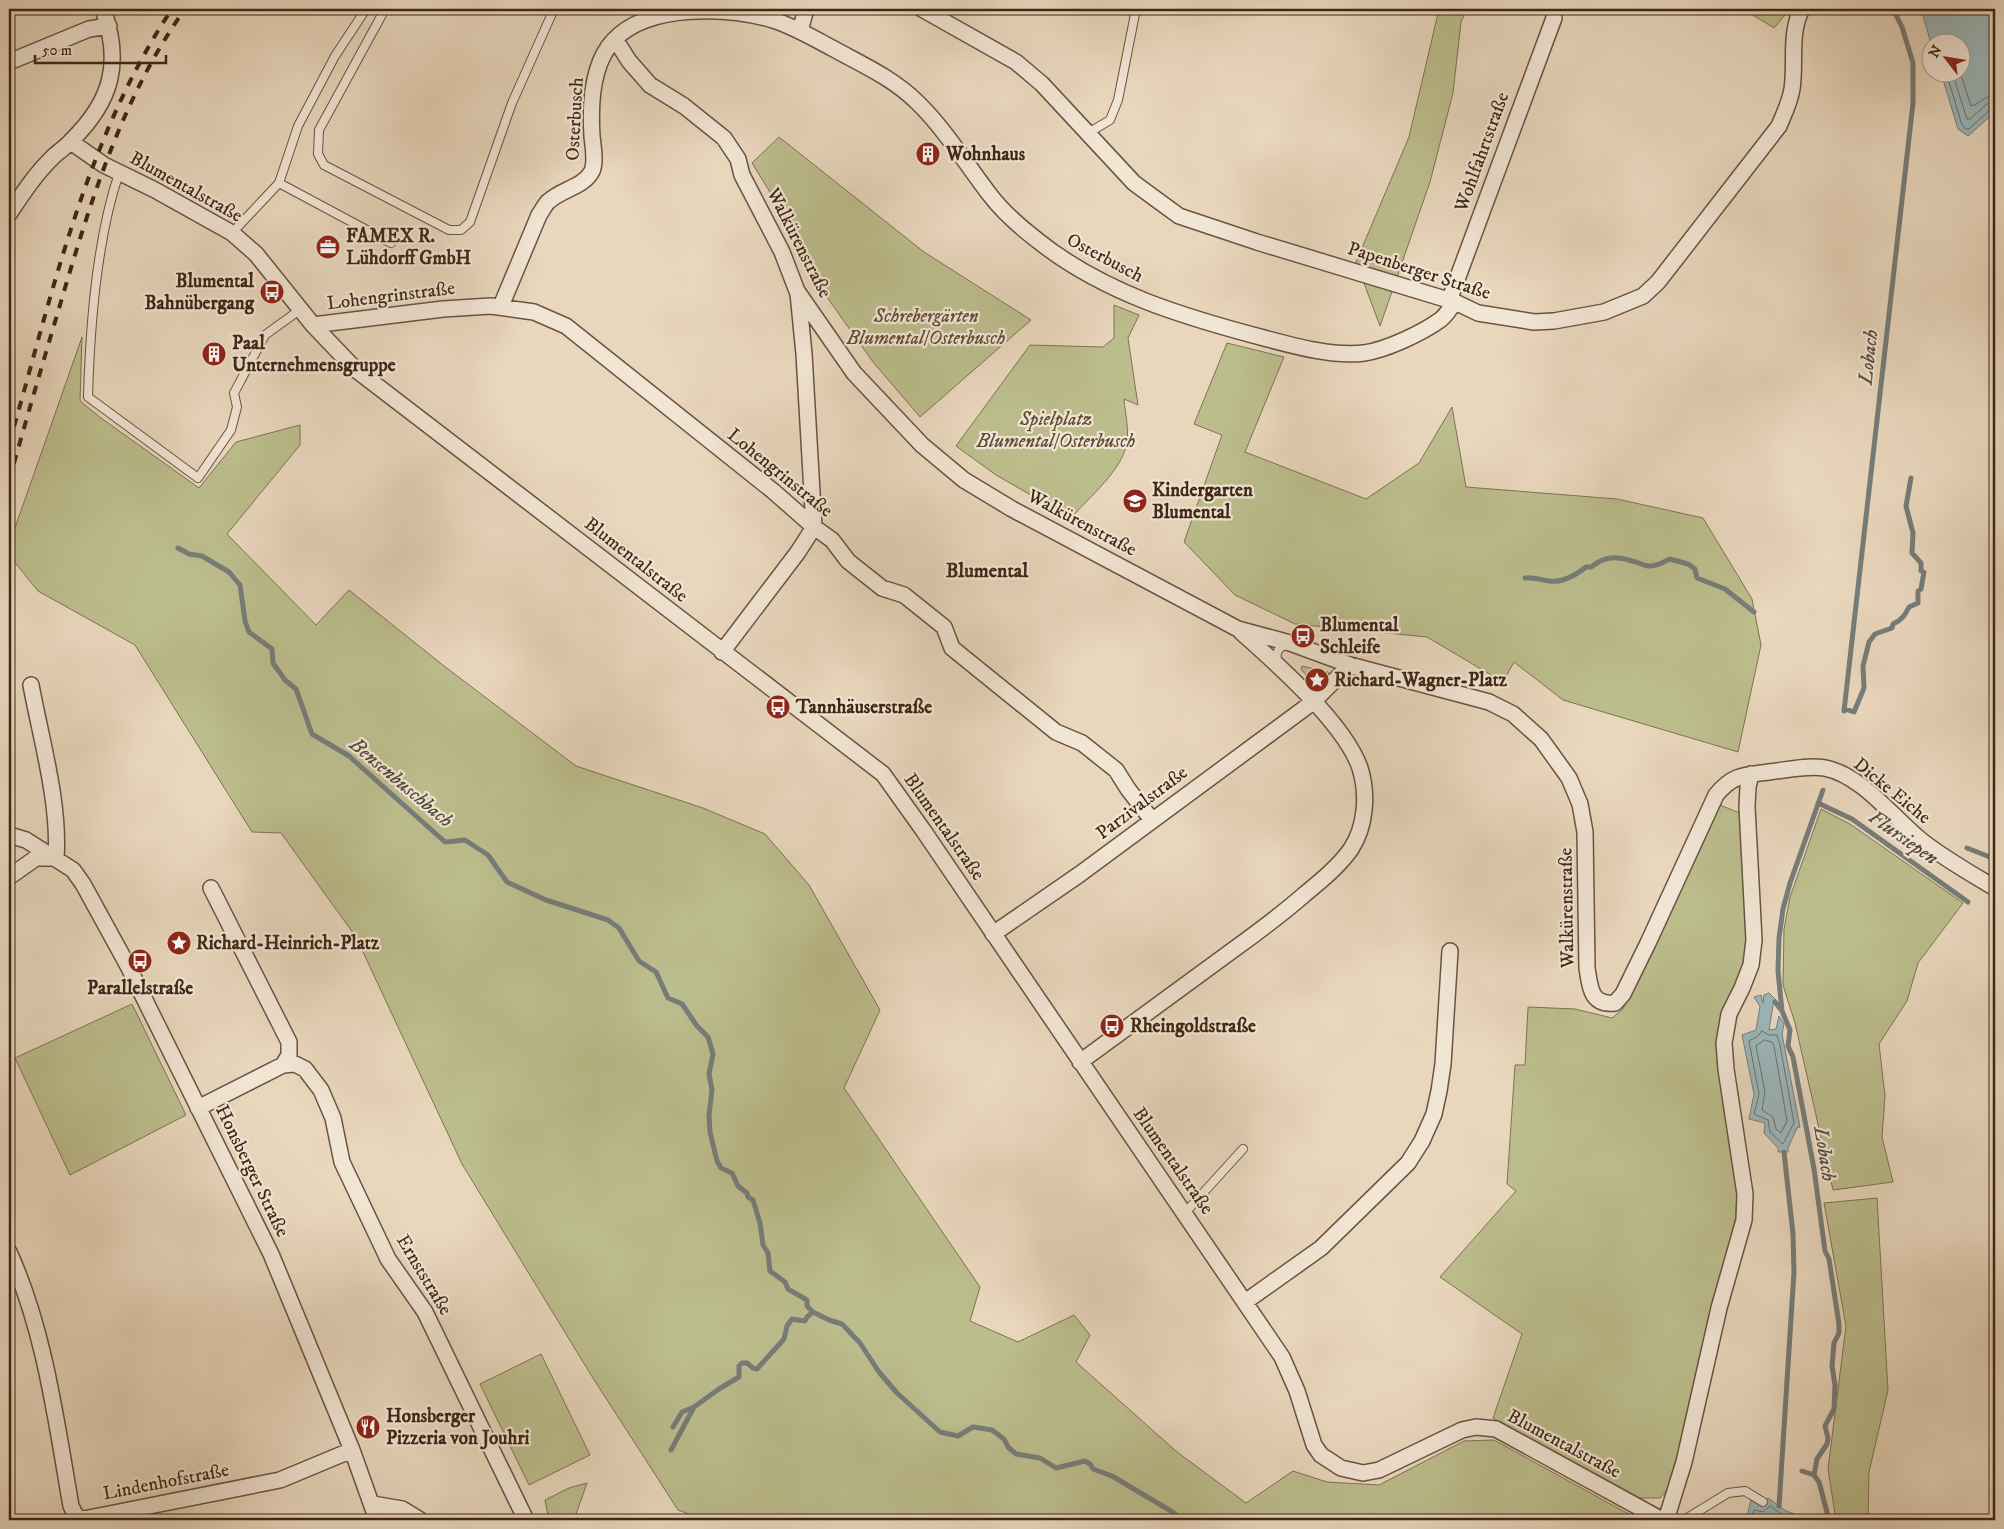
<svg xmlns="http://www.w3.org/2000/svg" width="2004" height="1529" viewBox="0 0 2004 1529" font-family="'IM FELL DW Pica',serif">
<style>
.green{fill:#bcbd8d;stroke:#7e7252}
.water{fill:#9bb7bb;stroke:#767d79}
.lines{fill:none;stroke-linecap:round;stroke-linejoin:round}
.shore{stroke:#6d6f68;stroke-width:1}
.stream{stroke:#767d79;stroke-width:5}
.lane-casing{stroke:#6a5340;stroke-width:10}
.street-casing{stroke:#6a5340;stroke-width:18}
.lane{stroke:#f1e5d4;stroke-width:8}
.street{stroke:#f1e5d4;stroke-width:15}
.rail{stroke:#3f2716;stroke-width:4;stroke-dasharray:9 9;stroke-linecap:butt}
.labels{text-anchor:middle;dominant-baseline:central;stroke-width:4.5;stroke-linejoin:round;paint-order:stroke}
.street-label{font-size:19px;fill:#3f2716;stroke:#f1e5d4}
.poi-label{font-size:19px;font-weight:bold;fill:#3f2716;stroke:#f1e5d4;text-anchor:start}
.park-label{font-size:19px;font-style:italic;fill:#5e4c34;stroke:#f1e5d4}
.water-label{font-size:20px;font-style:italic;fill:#564b3f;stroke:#f1e5d4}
.neighbourhood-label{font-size:20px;font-weight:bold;fill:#3f2716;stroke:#f1e5d4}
</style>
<rect width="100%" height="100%" fill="#e9d7bd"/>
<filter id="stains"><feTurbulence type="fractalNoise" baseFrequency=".004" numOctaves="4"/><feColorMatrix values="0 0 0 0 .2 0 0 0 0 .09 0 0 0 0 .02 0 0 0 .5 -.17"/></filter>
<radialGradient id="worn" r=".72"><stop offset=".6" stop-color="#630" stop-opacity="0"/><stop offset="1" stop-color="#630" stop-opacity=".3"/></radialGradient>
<path class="green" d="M 1439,9 L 1467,9 L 1461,22 L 1453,93 L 1430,182 L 1380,326 L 1356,262 L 1409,137 Z
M 1743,9 L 1790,9 L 1774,28 Z
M 779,137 L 924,252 L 1031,320 L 920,417 L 873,362 L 824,293 L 796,234 L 752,163 Z
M 1114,305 L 1139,315 L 1128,338 L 1138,405 L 1124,399 C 1125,413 1129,428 1127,442 C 1123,470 1089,497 1071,518 L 996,475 L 956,446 L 1030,345 L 1103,347 L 1114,338 Z
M 82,337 L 80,401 L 101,418 L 199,488 L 236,442 L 300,425 L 300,445 L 227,534 L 316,625 L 349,590 L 444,666 L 576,766 L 703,808 L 765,834 L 809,885 L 880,1010 L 844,1088 L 980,1287 L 970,1321 L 1018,1342 L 1074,1315 L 1090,1335 L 1076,1362 L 1177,1452 L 1246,1503 L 1293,1471 L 1327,1482 L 1379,1485 L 1464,1441 L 1494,1440 L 1636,1518 L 1633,1520 L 706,1520 L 678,1510 L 591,1375 L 462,1164 L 356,937 L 281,833 L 252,832 L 135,645 L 38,591 L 9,555 L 9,545 Z
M 1227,343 L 1284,357 L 1245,452 L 1366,499 L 1419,463 L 1452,407 L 1466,487 L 1617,499 L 1703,518 L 1752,599 L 1761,645 L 1738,752 L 1563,700 L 1514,662 L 1503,682 L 1427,637 L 1295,624 L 1235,595 L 1184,542 L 1222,435 L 1194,424 Z
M 1302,666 L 1328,672 L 1329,675 L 1315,686 L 1301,669 Z
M 1720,805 L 1742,814 L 1749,947 L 1742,978 L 1721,1018 L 1719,1058 L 1737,1187 L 1736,1216 L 1679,1462 L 1666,1491 L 1660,1498 L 1639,1498 L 1493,1418 L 1522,1334 L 1440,1277 L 1516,1191 L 1507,1184 L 1515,1065 L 1525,1065 L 1528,1007 L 1575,1009 L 1612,1018 L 1623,1009 L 1657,942 Z
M 1821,809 L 1850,824 L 1963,903 L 1918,963 L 1907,1001 L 1879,1044 L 1885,1096 L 1882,1137 L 1893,1182 L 1833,1190 L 1795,1023 L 1783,985 L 1784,929 L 1790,897 Z
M 132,1004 L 186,1115 L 70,1175 L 15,1058 Z
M 1877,1198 L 1888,1390 L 1869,1472 L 1868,1520 L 1836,1520 L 1828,1469 L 1846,1326 L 1824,1203 Z
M 541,1354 L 590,1455 L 529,1485 L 480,1384 Z
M 587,1483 L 574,1520 L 549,1520 L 545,1500 L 569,1488 Z"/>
<path class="water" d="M 1921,9 L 1995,9 L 1995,112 L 1968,136 L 1958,129 L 1941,73 L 1962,72 L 1962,42 L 1931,43 Z
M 1769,993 L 1776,1000 L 1773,1005 L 1769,1030 L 1776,1029 L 1779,1016 L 1784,1024 L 1782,1034 L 1800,1127 L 1797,1128 L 1788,1148 L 1788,1152 L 1778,1152 L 1778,1148 L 1764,1133 L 1765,1123 L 1749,1119 L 1754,1094 L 1742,1035 L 1756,1030 L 1760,1006 L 1754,997 L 1761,995 L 1763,1003 L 1764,995 Z
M 1768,1498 L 1786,1511 L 1805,1518 L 1806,1520 L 1746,1520 L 1751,1500 L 1762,1507 Z"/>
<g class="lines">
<path class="shore" d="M 1946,72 L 1962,125 L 1966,129 L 1969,129 L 1991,109 L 1995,109
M 1952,72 L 1967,119 L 1970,119 L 1987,104 L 1995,102
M 1960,72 L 1971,106 C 1980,104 1985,95 1995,95
M 1762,1031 L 1769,1035 L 1777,1035 L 1780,1045 L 1794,1123 L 1783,1144 L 1770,1132 L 1768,1120 L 1754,1114 L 1759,1094 L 1749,1041 L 1758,1036 Z
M 1765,1040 L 1772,1042 L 1774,1046 L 1787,1121 L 1781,1133 L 1776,1129 L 1773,1117 L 1762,1110 L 1765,1092 L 1756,1046 Z
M 1751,1520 L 1754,1510 L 1763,1512 L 1770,1506 L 1783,1515 L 1796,1520"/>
<path class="stream" d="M 178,548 L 189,554 L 202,556 L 229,572 L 240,585 L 245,621 L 249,632 L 272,649 L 273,663 L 285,680 L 296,689 L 312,734 L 349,756 L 445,842 L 465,840 L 488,855 L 507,882 L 546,900 L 608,920 L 619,928 L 639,961 L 656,972 L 668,998 L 682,1004 L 697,1026 L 708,1037 L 713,1054 L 709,1074 L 712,1090 L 709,1115 L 710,1132 L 717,1161 L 721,1168 L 732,1173 L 738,1186 L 747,1193 L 748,1197 L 753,1200 L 760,1223 L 763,1245 L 768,1253 L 770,1271 L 785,1282 L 788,1289 L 807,1300 L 807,1306 L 813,1312 L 829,1320 L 842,1324 L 860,1343 L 879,1372 L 897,1393 L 940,1432 L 958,1436 L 973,1427 L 992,1430 L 1004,1439 L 1008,1447 L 1016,1454 L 1040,1458 L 1056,1468 L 1085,1461 L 1090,1464 L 1093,1469 L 1112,1476 L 1171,1511 L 1183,1520
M 1525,578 C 1535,577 1540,580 1549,581 C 1562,583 1576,575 1586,567 L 1591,567 C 1605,556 1615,556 1632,561 C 1638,562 1642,565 1648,566 C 1655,567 1663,562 1670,559 L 1688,564 L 1695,569 L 1697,578 L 1725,589 L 1754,612
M 1845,709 L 1854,712 L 1864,688 L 1863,666 L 1869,642 L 1875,634 L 1892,628 L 1893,624 C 1902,620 1905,615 1909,607 L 1918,603 L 1918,591 L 1921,589 L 1924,572 L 1921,571 L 1921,563 L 1912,553 L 1913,533 L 1906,506 L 1911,478
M 1844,711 L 1913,103 L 1913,63 L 1902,27 L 1893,9
M 1823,790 L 1790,883 L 1783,909 L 1779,938 L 1778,971 L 1782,1011 L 1790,1030 L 1788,1046 L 1793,1057 L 1814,1169 L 1825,1251 L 1829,1259 L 1839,1324 L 1839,1333 L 1834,1343 L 1832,1366 L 1835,1385 L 1834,1409 L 1825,1426 L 1828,1438 L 1827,1444 L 1817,1459 L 1814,1475 L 1819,1482 L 1829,1520
M 1818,803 L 1852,819 L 1968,902
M 1967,848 L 1995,859
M 1775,1002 L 1782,1011
M 673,1427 L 682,1412 L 694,1407
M 671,1450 L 694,1407 L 719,1389 L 739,1377 L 739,1366 L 742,1363 L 747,1363 L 753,1368 L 757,1369 L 784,1339 L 787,1326 L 792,1319 L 805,1321 L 807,1317 L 813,1312
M 1802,1471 L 1814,1475
M 1779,1506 L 1794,1272 L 1793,1234 L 1784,1152"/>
<defs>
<path id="lane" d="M 385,9 L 319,130 L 318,154 L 324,165 L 449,230 L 461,230 L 470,222 L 512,103 L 554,9
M 1088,133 L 1110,120 L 1118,100 L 1136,9
M 119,173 C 96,241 90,326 88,397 L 198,478 L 231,430 L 237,407 L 234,393 L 265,335 L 301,309
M 279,183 L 391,243
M 232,233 L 279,183 L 298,126 L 335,56 L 366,9
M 1278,663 C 1274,653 1279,646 1288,644
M 1184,1214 L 1243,1149
M 1684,1520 L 1728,1493 L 1745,1491 L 1763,1502"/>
<path id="street" d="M 922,9 L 1016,62 L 1042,84 L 1134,183 L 1179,216 L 1257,242 L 1455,302 L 1478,313 L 1534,322 L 1554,321 L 1604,312 L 1643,296 L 1658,282 L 1779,126 C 1784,114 1790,102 1792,89 C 1796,63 1789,32 1802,9
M 800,31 L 806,9
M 615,39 L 629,61 L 650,85 L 684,106 L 724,138 L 738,159 L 742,175 L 782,252 L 797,291 L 854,373 L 922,445 L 964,480 L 1012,509 L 1238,629 L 1290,643 L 1350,665 L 1489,702 L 1513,714 L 1541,739 L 1569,778 L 1580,804 L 1585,832 L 1587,968 C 1590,986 1590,1006 1615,1003 L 1623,994 L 1648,943 L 1716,795 C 1732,775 1744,775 1769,772 C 1787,770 1807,765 1825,768 C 1862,775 1894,819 1922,841 C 1945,859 1970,873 1995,888
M 9,62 L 89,29 L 109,26
M 71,142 L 104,165 L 155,190 L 232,233 L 256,254 L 313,325 L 355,369 L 883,774 L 923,830 L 1282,1357 L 1297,1391 L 1314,1445 L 1321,1455 L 1341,1468 L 1363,1473 L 1379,1470 L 1462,1430 L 1476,1427 L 1496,1429 L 1662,1520
M 9,214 C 23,193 36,173 54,156 C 59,151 66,147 71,141 C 112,101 122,63 103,9
M 1449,301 L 1554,18
M 501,306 L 539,215 C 542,211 545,204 549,201 C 562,189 584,187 592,171 C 596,162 593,146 592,136 C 590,105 592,63 614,40 C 649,3 729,7 773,20 C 793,26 813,38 832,48 C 861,64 893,78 917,102 C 945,129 966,164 990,195 C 1003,212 1020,227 1037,240 C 1103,293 1184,317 1264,338 C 1294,346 1333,357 1364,353 C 1386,350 1422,333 1440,320 C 1446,316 1450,308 1455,302
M 313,325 L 443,309 L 491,306 L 534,312 L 566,326 L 773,491 L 814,527 L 832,540 L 848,561 L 882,588 L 904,595 L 944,627 L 952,648 L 1056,732 L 1082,743 L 1116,770 L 1128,789 L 1152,820
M 722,652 L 798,552 L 814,527 L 804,354 L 798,293
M 31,685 C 41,739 60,804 56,858
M 9,835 L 26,840 L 73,870 L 83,884 L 128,966 L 271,1254 L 352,1450 L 377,1520
M 9,877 L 36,858 L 54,858
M 211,888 L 289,1042 L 289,1055 L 283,1065
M 993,934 L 1080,874 L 1313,702 L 1350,665
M 1080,1062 C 1131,1025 1182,987 1233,950 C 1258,932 1282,914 1305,894 C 1322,880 1339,866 1351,849 C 1366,826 1368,794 1360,768 C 1345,724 1276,663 1241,632
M 198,1108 L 283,1065 L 295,1064 L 305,1069 L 321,1090 L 333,1118 L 342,1162 L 388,1259 L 425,1312 L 526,1520
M 9,1252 C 45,1331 56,1421 71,1506 L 76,1516 L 83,1519 L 104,1515 L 280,1480 L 352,1450
M 1245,1302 L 1321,1248 L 1408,1163 L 1422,1141 L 1434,1114 L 1439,1091 L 1443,1064 L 1450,951
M 373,1504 L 402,1509 L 420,1520
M 1666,1520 L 1684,1462 L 1719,1308 L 1744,1220 L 1745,1194 L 1726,1069 L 1724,1043 L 1729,1014 L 1742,988 L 1751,965 L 1754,940 L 1747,807 L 1748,787 L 1751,774"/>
</defs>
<use href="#lane" class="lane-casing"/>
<use href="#street" class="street-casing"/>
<use href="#lane" class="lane"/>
<use href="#street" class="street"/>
<path class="rail" d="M 9,444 C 52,296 85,139 172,9
M 9,481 C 26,420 44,359 62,298 C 92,197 123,96 185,9"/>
</g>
<defs>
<symbol id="building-disc" viewBox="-11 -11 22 22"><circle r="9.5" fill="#8f2418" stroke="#f1e5d4"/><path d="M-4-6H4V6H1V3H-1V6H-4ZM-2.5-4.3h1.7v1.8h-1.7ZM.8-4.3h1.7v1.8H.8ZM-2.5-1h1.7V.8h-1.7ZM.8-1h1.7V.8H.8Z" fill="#fff"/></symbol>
<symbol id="office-disc" viewBox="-11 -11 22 22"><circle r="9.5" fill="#8f2418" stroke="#f1e5d4"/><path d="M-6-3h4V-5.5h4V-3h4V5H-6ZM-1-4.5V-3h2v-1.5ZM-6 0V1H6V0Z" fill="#fff"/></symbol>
<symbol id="bus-disc" viewBox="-11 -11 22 22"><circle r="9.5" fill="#8f2418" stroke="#f1e5d4"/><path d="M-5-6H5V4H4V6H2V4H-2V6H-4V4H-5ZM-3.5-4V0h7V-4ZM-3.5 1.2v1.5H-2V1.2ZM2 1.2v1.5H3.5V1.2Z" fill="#fff"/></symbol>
<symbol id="school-disc" viewBox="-11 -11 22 22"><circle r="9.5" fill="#8f2418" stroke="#f1e5d4"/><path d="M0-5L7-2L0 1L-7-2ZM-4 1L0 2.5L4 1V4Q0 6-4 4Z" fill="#fff"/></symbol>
<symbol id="sight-disc" viewBox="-11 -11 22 22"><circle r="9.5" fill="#8f2418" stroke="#f1e5d4"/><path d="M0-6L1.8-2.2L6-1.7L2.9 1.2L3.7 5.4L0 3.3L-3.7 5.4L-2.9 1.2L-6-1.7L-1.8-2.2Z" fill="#fff"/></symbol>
<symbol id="restaurant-disc" viewBox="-11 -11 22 22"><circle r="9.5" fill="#8f2418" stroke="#f1e5d4"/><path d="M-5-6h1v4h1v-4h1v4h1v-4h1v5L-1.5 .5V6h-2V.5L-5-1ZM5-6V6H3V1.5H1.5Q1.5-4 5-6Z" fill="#fff"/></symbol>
</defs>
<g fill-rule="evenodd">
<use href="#building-disc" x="914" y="140" width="28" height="28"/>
<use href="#office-disc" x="314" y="233" width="28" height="28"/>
<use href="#bus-disc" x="258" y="278" width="28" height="28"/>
<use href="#building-disc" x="200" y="340" width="28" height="28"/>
<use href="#school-disc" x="1121" y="487" width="28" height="28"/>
<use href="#bus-disc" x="1289" y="622" width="28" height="28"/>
<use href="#sight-disc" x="1303" y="666" width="28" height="28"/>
<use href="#bus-disc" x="764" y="693" width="28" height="28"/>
<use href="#sight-disc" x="165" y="929" width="28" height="28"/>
<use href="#bus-disc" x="126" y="947" width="28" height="28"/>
<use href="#bus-disc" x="1098" y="1012" width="28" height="28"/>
<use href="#restaurant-disc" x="354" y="1413" width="28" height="28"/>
</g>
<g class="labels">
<g class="street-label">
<text transform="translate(575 119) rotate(-87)">Osterbusch</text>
<text transform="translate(1482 152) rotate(-70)">Wohlfahrtstraße</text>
<text transform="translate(186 187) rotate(29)">Blumentalstraße</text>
<text transform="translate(799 243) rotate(63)">Walkürenstraße</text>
<text transform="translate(1105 258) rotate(28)">Osterbusch</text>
<text transform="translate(1419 271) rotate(18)">Papenberger Straße</text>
<text transform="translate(391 296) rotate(-7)">Lohengrinstraße</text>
<text transform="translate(780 473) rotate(39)">Lohengrinstraße</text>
<text transform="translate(1082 523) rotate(28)">Walkürenstraße</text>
<text transform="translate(636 560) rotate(38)">Blumentalstraße</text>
<text transform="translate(1892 791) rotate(39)">Dicke Eiche</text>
<text transform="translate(1142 803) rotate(-37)">Parzivalstraße</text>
<text transform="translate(944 827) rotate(55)">Blumentalstraße</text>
<text transform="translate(1567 908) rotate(-91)">Walkürenstraße</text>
<text transform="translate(1173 1161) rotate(55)">Blumentalstraße</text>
<text transform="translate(252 1171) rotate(64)">Honsberger Straße</text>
<text transform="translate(424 1275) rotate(59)">Ernststraße</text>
<text transform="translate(1564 1444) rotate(28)">Blumentalstraße</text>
<text transform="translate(166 1482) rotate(-11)">Lindenhofstraße</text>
</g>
<g class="poi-label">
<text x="946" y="154">Wohnhaus</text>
<text x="346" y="236">FAMEX R.<tspan x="346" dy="22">Lühdorff GmbH</tspan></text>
<text x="254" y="281" text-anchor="end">Blumental<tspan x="254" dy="22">Bahnübergang</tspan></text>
<text x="232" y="343">Paal<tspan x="232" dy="22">Unternehmensgruppe</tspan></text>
<text x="1152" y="490">Kindergarten<tspan x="1152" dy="22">Blumental</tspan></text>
<text x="1320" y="625">Blumental<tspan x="1320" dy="22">Schleife</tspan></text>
<text x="1334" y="680">Richard-Wagner-Platz</text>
<text x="796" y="707">Tannhäuserstraße</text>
<text x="196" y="943">Richard-Heinrich-Platz</text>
<text x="140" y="988" text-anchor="middle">Parallelstraße</text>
<text x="1130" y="1026">Rheingoldstraße</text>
<text x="386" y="1416">Honsberger<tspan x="386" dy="22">Pizzeria von Jouhri</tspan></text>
</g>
<g class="park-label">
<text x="926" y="316">Schrebergärten<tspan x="926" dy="22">Blumental/Osterbusch</tspan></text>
<text x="1056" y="419">Spielplatz<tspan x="1056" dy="22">Blumental/Osterbusch</tspan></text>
</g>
<g class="water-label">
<text transform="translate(1869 357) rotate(-84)">Lobach</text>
<text transform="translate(401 783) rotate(40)">Bensenbuschbach</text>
<text transform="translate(1903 838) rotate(35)">Flursiepen</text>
<text transform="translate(1824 1154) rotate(81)">Lobach</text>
</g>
<g class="neighbourhood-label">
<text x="987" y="571">Blumental</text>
</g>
</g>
<rect width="2004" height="1529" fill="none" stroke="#e9d7bd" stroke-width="30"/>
<rect x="10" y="10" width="1984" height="1509" fill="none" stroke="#3f2716" stroke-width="2.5"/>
<rect x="15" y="15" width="1974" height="1499" fill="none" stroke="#3f2716"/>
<g transform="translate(1946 58) rotate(301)"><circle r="24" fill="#f1e5d4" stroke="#aa9988"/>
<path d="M0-4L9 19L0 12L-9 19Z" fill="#8f2418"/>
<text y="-8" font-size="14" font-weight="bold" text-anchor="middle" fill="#3f2716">N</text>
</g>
<path d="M35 55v8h131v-8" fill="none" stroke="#3f2716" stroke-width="2.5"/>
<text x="42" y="55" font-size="15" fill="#3f2716" stroke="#f1e5d4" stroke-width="4" paint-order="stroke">50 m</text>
<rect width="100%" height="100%" filter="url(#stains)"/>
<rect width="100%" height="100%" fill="url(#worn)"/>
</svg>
